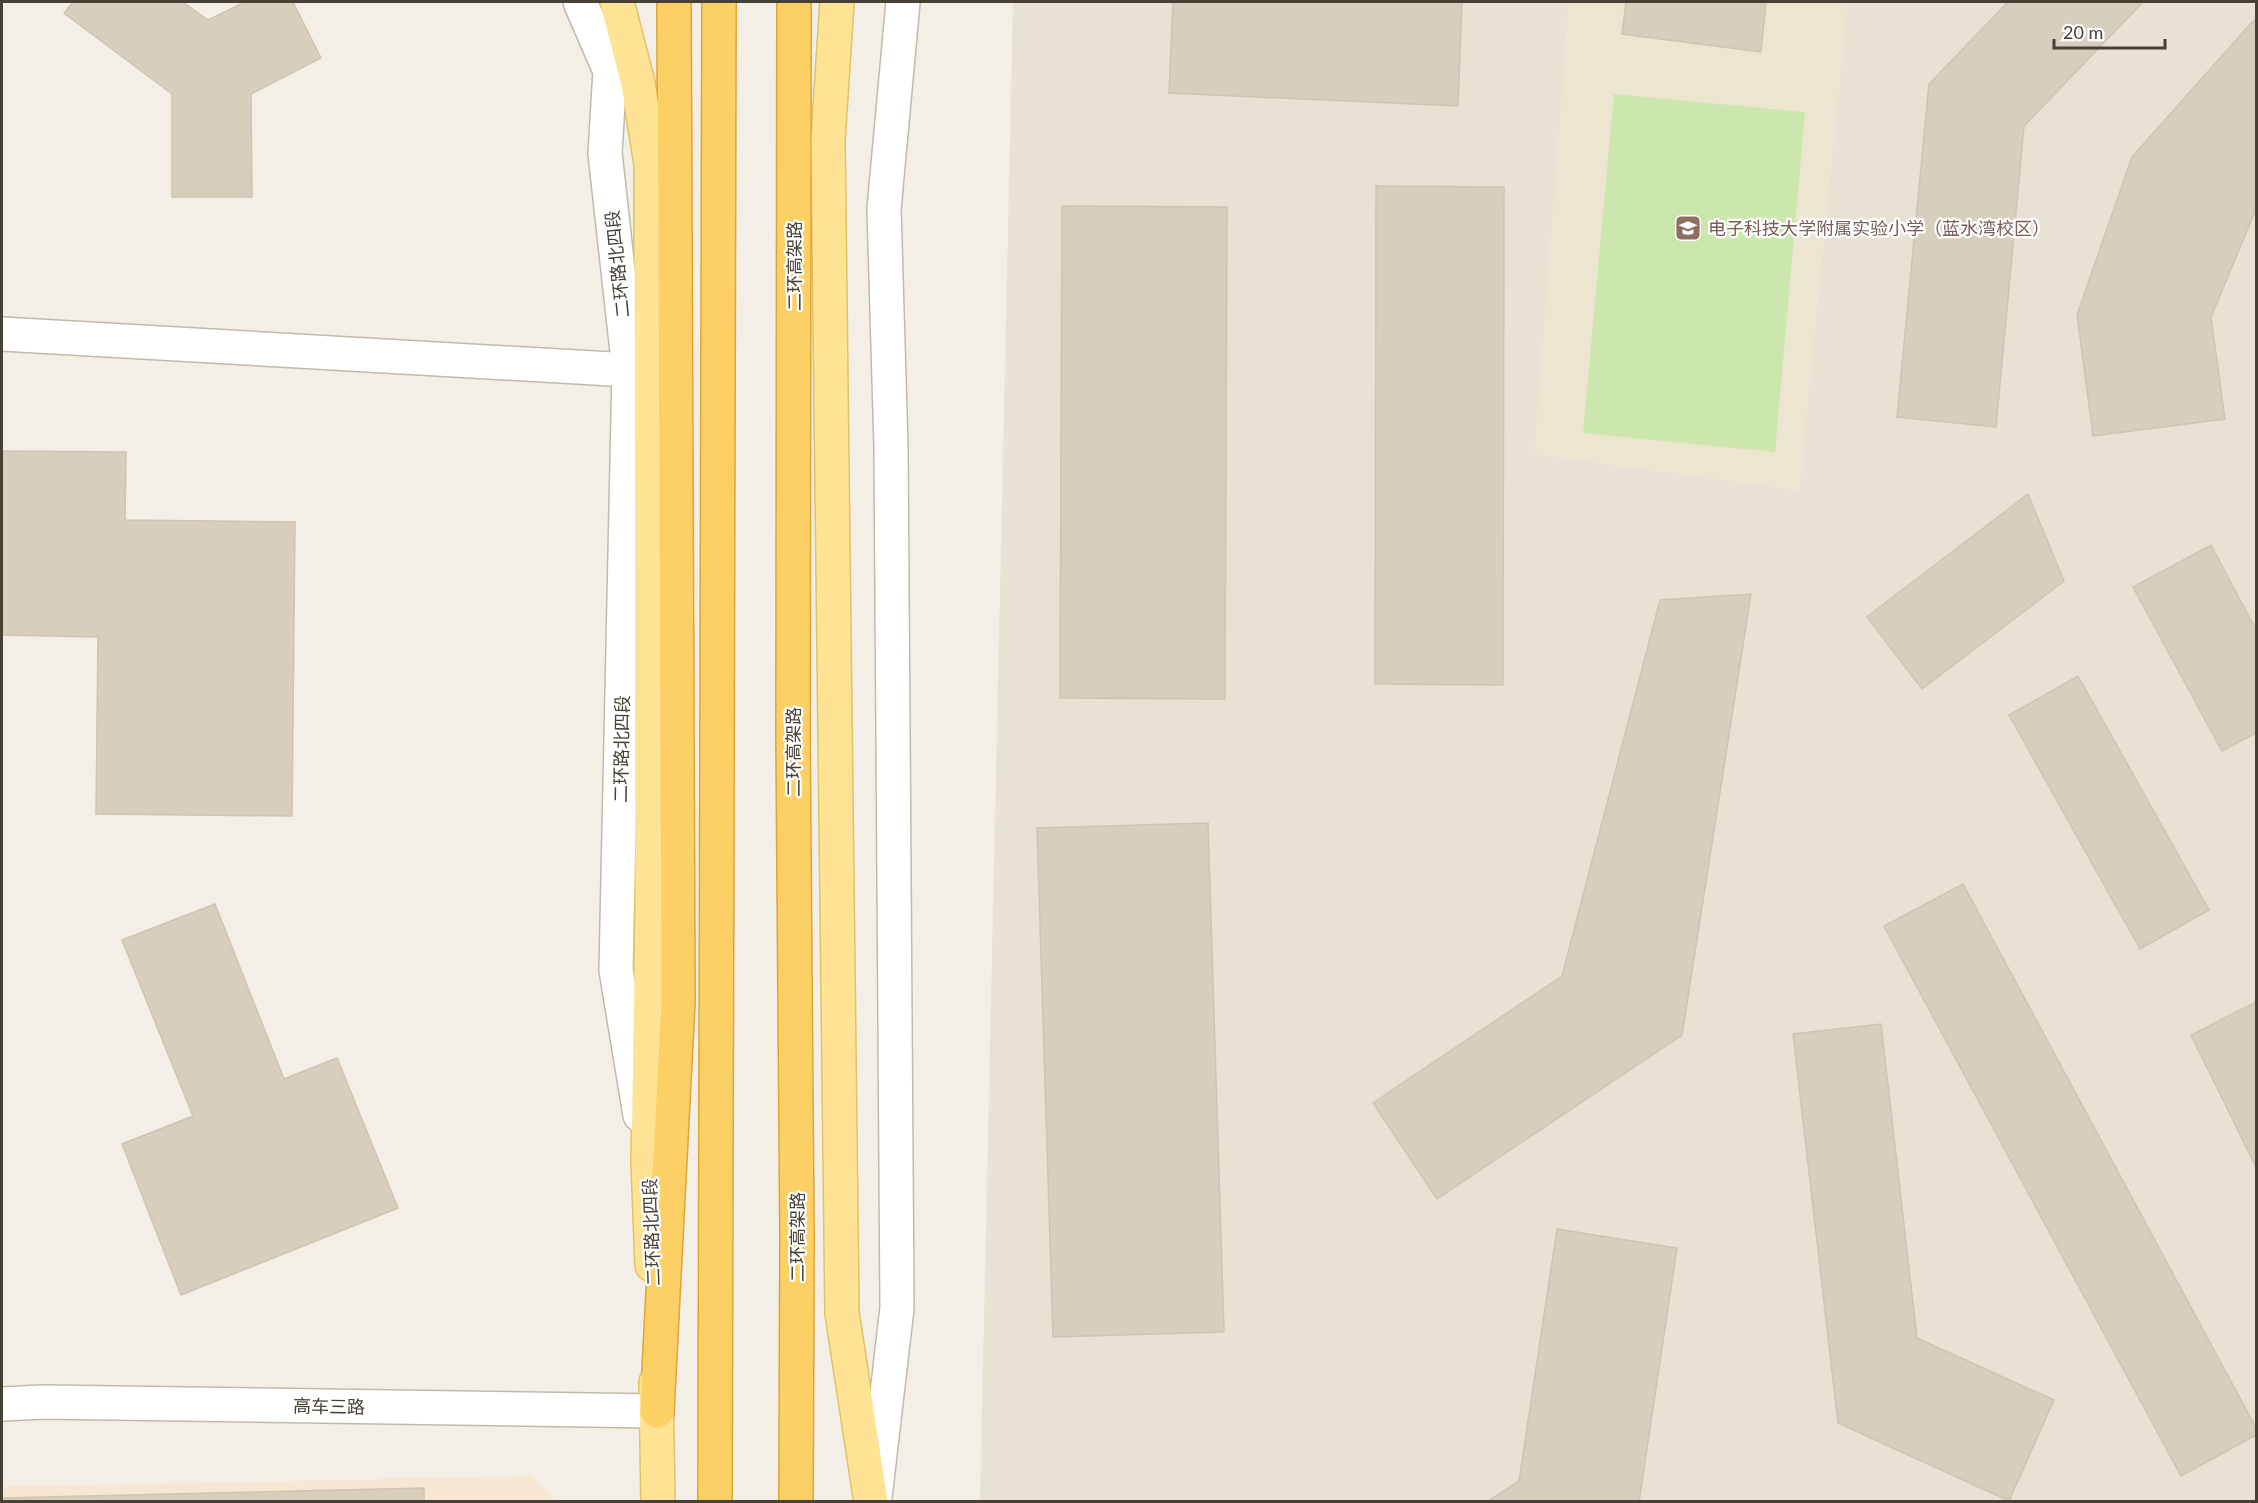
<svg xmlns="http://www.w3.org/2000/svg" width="2258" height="1503" viewBox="0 0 2258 1503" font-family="Lato,'Noto Sans SC',sans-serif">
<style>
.residential{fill:#e7e2d4}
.commercial{fill:#f5e7d1}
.education{fill:#ece5d0}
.green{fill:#cce7ae}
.building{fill:#d8cebe;stroke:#cfc4af;stroke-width:1.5}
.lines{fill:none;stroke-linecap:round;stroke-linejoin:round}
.minor-casing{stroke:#c1baab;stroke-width:36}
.major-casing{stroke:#e3c164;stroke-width:36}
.highway-casing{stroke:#dda536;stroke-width:36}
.minor{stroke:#fff;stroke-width:33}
.major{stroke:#fee394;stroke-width:33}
.highway{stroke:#fdd066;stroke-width:33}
.labels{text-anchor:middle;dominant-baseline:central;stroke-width:4.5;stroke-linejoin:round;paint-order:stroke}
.education-label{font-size:18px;fill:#785e54;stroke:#fff;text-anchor:start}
.street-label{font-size:18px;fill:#464035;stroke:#fff}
</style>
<rect width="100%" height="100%" fill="#f3efe6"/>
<path class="residential" d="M 1013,2 L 1569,2 L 1535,454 L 1799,490 L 1847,2 L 2256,2 L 2256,1501 L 980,1502 Z"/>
<path class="commercial" d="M 531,1476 L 557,1501 L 2,1502 L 2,1487 Z"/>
<path class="education" d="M 1569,2 L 1847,2 L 1799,491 L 1534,454 Z"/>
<path class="green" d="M 1614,94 L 1805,112 L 1775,452 L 1583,433 Z"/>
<path class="building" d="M 73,2 L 183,2 L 208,20 L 245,2 L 293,2 L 321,58 L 251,94 L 252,197 L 172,197 L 172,94 L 64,13 Z
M 1173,2 L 1462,2 L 1458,106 L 1169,93 Z
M 1626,2 L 1766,2 L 1761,52 L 1622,34 Z
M 2008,2 L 2143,2 L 2024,126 L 1996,427 L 1897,417 L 1929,84 Z
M 2256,20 L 2256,209 L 2211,317 L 2225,419 L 2093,436 L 2077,315 L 2132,157 L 2252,22 Z
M 1376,186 L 1504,187 L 1503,685 L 1375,684 Z
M 1062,206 L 1227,207 L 1225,699 L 1060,698 Z
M 2,451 L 126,452 L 125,520 L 295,522 L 292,816 L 96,814 L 98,637 L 2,635 Z
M 2028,494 L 2064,581 L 1922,689 L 1867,617 Z
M 2211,545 L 2256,630 L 2256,733 L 2222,751 L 2133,587 Z
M 1751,594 L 1682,1035 L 1437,1199 L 1373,1103 L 1562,976 L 1660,600 Z
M 2078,676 L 2209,910 L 2140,949 L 2009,715 Z
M 1208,823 L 1224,1332 L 1053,1337 L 1037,828 Z
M 1963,884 L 2256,1428 L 2256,1435 L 2181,1476 L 1884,926 Z
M 215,904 L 284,1079 L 337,1058 L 398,1208 L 181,1295 L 122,1144 L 193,1116 L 122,940 Z
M 2256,1002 L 2256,1167 L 2191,1035 Z
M 1881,1024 L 1917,1338 L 2054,1400 L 2009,1501 L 1838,1423 L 1793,1034 Z
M 1557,1229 L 1677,1248 L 1639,1502 L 1487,1502 L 1519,1481 Z
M 424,1488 L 424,1502 L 2,1502 L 2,1498 Z"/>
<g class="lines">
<defs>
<path id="minor" d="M 580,2 L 610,71 L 605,153 L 629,370 L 616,970 L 640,1115
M 2,334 L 629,370
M 2,1404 L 43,1402 L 657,1411
M 875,1497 L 897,1308 L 891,447 L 884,209 L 903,2"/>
<path id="major" d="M 617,2 L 638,83 L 651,164 L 652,910 L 648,1161 L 652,1265
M 837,2 L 828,140 L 842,1313 L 871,1502
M 656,1382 L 658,1502"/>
<path id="highway" d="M 794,2 L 793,737 L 797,1236 L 796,1502
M 657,1411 L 678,1001 L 674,2
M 715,1502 L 719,2"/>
</defs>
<use href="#minor" class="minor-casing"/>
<use href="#major" class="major-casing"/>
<use href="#highway" class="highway-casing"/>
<use href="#minor" class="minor"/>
<use href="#major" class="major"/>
<use href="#highway" class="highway"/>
</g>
<defs>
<symbol id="school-square" viewBox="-11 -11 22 22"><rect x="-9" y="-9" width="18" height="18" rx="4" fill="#8d6e63" stroke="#fff"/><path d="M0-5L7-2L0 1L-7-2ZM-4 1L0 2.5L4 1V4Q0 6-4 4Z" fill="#fff"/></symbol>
</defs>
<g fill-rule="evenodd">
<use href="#school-square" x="1673" y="213" width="30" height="30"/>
</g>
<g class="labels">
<g class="education-label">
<text x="1708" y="228">电子科技大学附属实验小学（蓝水湾校区）</text>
</g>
<g class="street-label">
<text transform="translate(617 264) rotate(-96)">二环路北四段</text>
<text transform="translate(794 266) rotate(-90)">二环高架路</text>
<text transform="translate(621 749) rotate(-89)">二环路北四段</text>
<text transform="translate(793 752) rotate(-90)">二环高架路</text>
<text transform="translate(651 1232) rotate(-92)">二环路北四段</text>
<text transform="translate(797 1237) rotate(-90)">二环高架路</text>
<text transform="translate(329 1406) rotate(1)">高车三路</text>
</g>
</g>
<rect width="2258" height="1503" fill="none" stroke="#464035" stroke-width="6"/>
<path d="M2054 39v9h111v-9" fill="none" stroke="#464035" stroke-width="3"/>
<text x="2063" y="39" font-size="18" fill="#464035" stroke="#ffffff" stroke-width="4.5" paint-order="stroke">20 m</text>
</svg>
